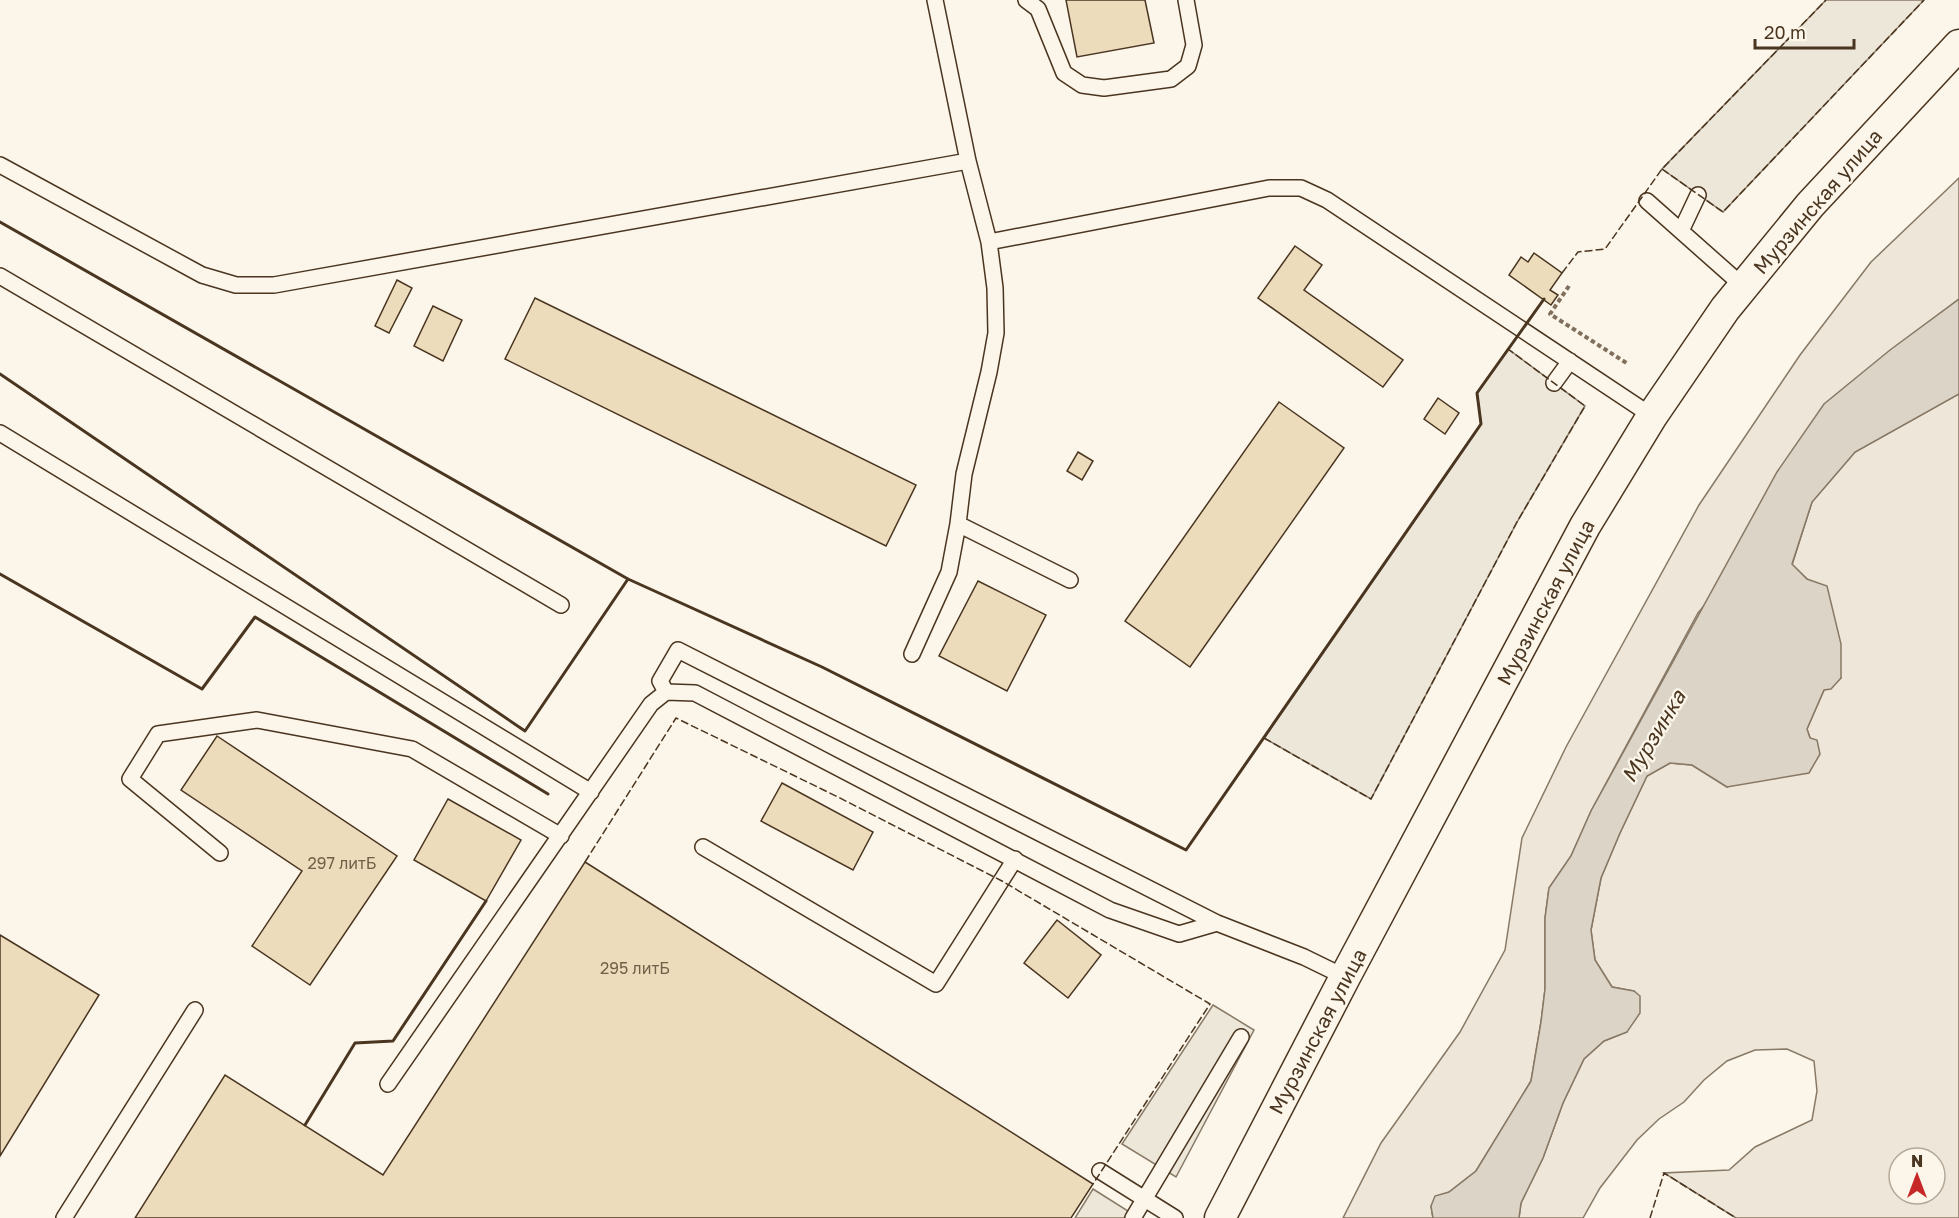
<svg xmlns="http://www.w3.org/2000/svg" width="1959" height="1218" viewBox="0 0 1959 1218" font-family="'Golos Text',sans-serif">
<style>
.green{fill:#ede6d9;stroke:#887966;stroke-width:1.5;fill-rule:evenodd}
.parking{fill:#ede7d9;stroke:#887966;stroke-width:1.5}
.water{fill:#dcd4c6;stroke:#887966;stroke-width:1.5}
.building{fill:#ecdcbc;stroke:#4a3520;stroke-width:1.5}
.lines{fill:none;stroke-linecap:round;stroke-linejoin:round}
.lane-casing{stroke:#4a3520;stroke-width:18}
.street-casing{stroke:#4a3520;stroke-width:33}
.path{stroke:#7f6f5c;stroke-width:4;stroke-dasharray:4.5 3;stroke-linecap:butt}
.lane{stroke:#fbf6e9;stroke-width:15}
.street{stroke:#fbf6e9;stroke-width:30}
.fence{stroke:#4a3520;stroke-width:1.5;stroke-dasharray:8 3;stroke-linecap:butt}
.wall{stroke:#4a3520;stroke-width:3}
.labels{text-anchor:middle;dominant-baseline:central;stroke-width:4.5;stroke-linejoin:round;paint-order:stroke}
.number-label{font-size:16px;fill:#725f47}
.street-label{font-size:20px;fill:#4a3520;stroke:#fbf6e9}
.water-label{font-size:21px;font-style:italic;fill:#4a3520;stroke:#fbf6e9}
</style>
<rect width="100%" height="100%" fill="#fbf6e9"/>
<path class="green" d="M 1959,178 L 1959,299 L 1698,613 L 1591,811 L 1571,856 L 1549,888 L 1545,918 L 1545,989 L 1541,1022 L 1531,1081 L 1476,1171 L 1431,1206 L 1433,1218 L 1343,1218 L 1381,1143 L 1460,1032 L 1505,950 L 1522,838 L 1566,747 L 1699,505 L 1800,355 L 1871,262 Z
M 1959,394 L 1959,1218 L 1736,1218 L 1664,1173 L 1729,1170 L 1755,1147 L 1812,1120 L 1817,1091 L 1814,1061 L 1787,1049 L 1755,1050 L 1727,1061 L 1704,1080 L 1684,1102 L 1659,1119 L 1637,1140 L 1600,1188 L 1583,1218 L 1519,1218 L 1521,1203 L 1543,1158 L 1563,1103 L 1584,1059 L 1604,1041 L 1627,1032 L 1634,991 L 1612,987 L 1595,960 L 1591,930 L 1601,878 L 1620,833 L 1647,776 L 1670,763 L 1692,765 L 1727,787 L 1810,738 L 1807,729 L 1824,690 L 1841,678 L 1807,579 L 1792,565 L 1812,502 L 1855,452 ZM 1899,1158 L 1935,1158 L 1935,1194 L 1899,1194 Z"/>
<path class="parking" d="M 1826,0 L 1924,0 L 1723,212 L 1662,169 Z
M 1508,349 L 1585,406 L 1517,522 L 1371,799 L 1264,738 L 1481,424 L 1477,393 Z
M 1213,1005 L 1254,1030 L 1176,1177 L 1122,1144 Z
M 1093,1189 L 1139,1218 L 1075,1218 Z"/>
<path class="water" d="M 1959,299 L 1959,394 L 1855,452 L 1812,502 L 1792,564 L 1807,579 L 1827,586 L 1841,644 L 1841,678 L 1831,689 L 1824,690 L 1807,729 L 1810,738 L 1817,740 L 1820,754 L 1809,773 L 1727,787 L 1692,765 L 1670,763 L 1647,776 L 1620,833 L 1601,878 L 1591,930 L 1595,960 L 1612,987 L 1634,991 L 1640,996 L 1640,1013 L 1627,1032 L 1604,1041 L 1584,1059 L 1563,1103 L 1543,1158 L 1521,1203 L 1519,1218 L 1433,1218 L 1431,1206 L 1435,1196 L 1449,1192 L 1476,1171 L 1531,1081 L 1541,1022 L 1545,989 L 1545,918 L 1549,888 L 1571,856 L 1591,811 L 1777,472 L 1824,404 L 1890,350 Z"/>
<path class="building" d="M 1066,0 L 1145,0 L 1154,43 L 1077,57 Z
M 1295,246 L 1322,265 L 1304,290 L 1403,360 L 1383,387 L 1258,298 Z
M 1534,253 L 1562,273 L 1550,290 L 1558,295 L 1551,305 L 1509,275 L 1521,257 L 1528,262 Z
M 397,280 L 412,288 L 389,333 L 375,326 Z
M 535,298 L 916,485 L 886,546 L 505,359 Z
M 433,306 L 462,320 L 443,361 L 414,346 Z
M 1438,398 L 1459,413 L 1445,434 L 1424,419 Z
M 1279,402 L 1344,448 L 1190,667 L 1125,621 Z
M 1078,452 L 1093,461 L 1082,480 L 1067,471 Z
M 978,581 L 1046,615 L 1007,691 L 939,656 Z
M 217,736 L 397,856 L 310,985 L 252,946 L 302,871 L 181,790 Z
M 782,783 L 873,832 L 853,870 L 761,821 Z
M 448,799 L 521,840 L 486,901 L 414,860 Z
M 585,862 L 1093,1184 L 1071,1218 L 135,1218 L 225,1075 L 383,1175 Z
M 1057,920 L 1101,955 L 1068,998 L 1024,963 Z
M 0,935 L 99,995 L 0,1156 Z"/>
<g class="lines">
<defs>
<path id="lane" d="M 935,0 L 968,161 L 989,242 L 1269,188 L 1301,188 L 1327,200 L 1652,416
M 1026,0 L 1038,9 L 1064,73 L 1082,85 L 1104,88 L 1171,79 L 1188,66 L 1194,45 L 1186,0
M 0,165 L 202,275 L 236,285 L 274,285 L 968,161
M 1647,201 L 1744,287
M 1681,231 L 1698,195
M 989,242 L 995,288 L 996,333 L 989,372 L 964,474 L 958,524 L 1070,580
M 0,276 L 561,605
M 1554,383 L 1570,361
M 0,433 L 591,792
M 912,654 L 949,572 L 958,524
M 666,692 L 660,681 L 678,650 L 1217,923 L 1304,957 L 1345,977
M 703,847 L 936,984 L 1015,859
M 220,853 L 130,779 L 158,734 L 257,720 L 412,749 L 561,836
M 388,1084 L 651,704 L 666,692 L 695,693 L 1110,910 L 1179,934 L 1217,923
M 1100,1171 L 1175,1218
M 64,1218 L 195,1010
M 1133,1218 L 1241,1037"/>
<path id="street" d="M 1220,1218 L 1345,977 L 1585,526 L 1652,416 L 1725,309 L 1810,205 L 1959,45"/>
</defs>
<use href="#lane" class="lane-casing"/>
<use href="#street" class="street-casing"/>
<path class="path" d="M 1569,286 L 1550,314 L 1628,364"/>
<use href="#lane" class="lane"/>
<use href="#street" class="street"/>
<path class="fence" d="M 1662,169 L 1723,212 L 1924,0
M 1562,273 L 1578,252 L 1605,249 L 1662,169 L 1826,0
M 1264,738 L 1371,799 L 1517,522 L 1585,406 L 1508,349
M 585,862 L 676,718 L 838,797 L 1002,881 L 1210,1004 L 1093,1184
M 1650,1218 L 1664,1173 L 1736,1218"/>
<path class="wall" d="M 0,222 L 628,579 L 822,667 L 1186,850 L 1481,424 L 1477,393 L 1544,299
M 0,374 L 525,731 L 628,579
M 0,574 L 202,689 L 255,617 L 548,794
M 305,1125 L 355,1043 L 393,1041 L 486,901"/>
</g>
<g class="labels">
<g class="number-label">
<text x="342" y="863">297 литБ</text>
<text x="635" y="968">295 литБ</text>
</g>
<g class="street-label">
<text transform="translate(1817 201) rotate(-49)">Мурзинская улица</text>
<text transform="translate(1545 602) rotate(-62)">Мурзинская улица</text>
<text transform="translate(1317 1031) rotate(-62)">Мурзинская улица</text>
</g>
<g class="water-label">
<text transform="translate(1653 736) rotate(-59)">Мурзинка</text>
</g>
</g>
<g transform="translate(1917 1176)"><circle r="28" fill="#fbf6e9" stroke="#b4a999" stroke-width="1.5"/>
<path d="M0-4.5L10 22L0 15L-10 22Z" fill="#c62828"/>
<text y="-9" font-size="16" font-weight="bold" text-anchor="middle" fill="#4a3520">N</text>
</g>
<path d="M1755 39v9h99v-9" fill="none" stroke="#4a3520" stroke-width="3"/>
<text x="1764" y="39" font-size="18" fill="#4a3520" stroke="#fbf6e9" stroke-width="4.5" paint-order="stroke">20 m</text>
</svg>
